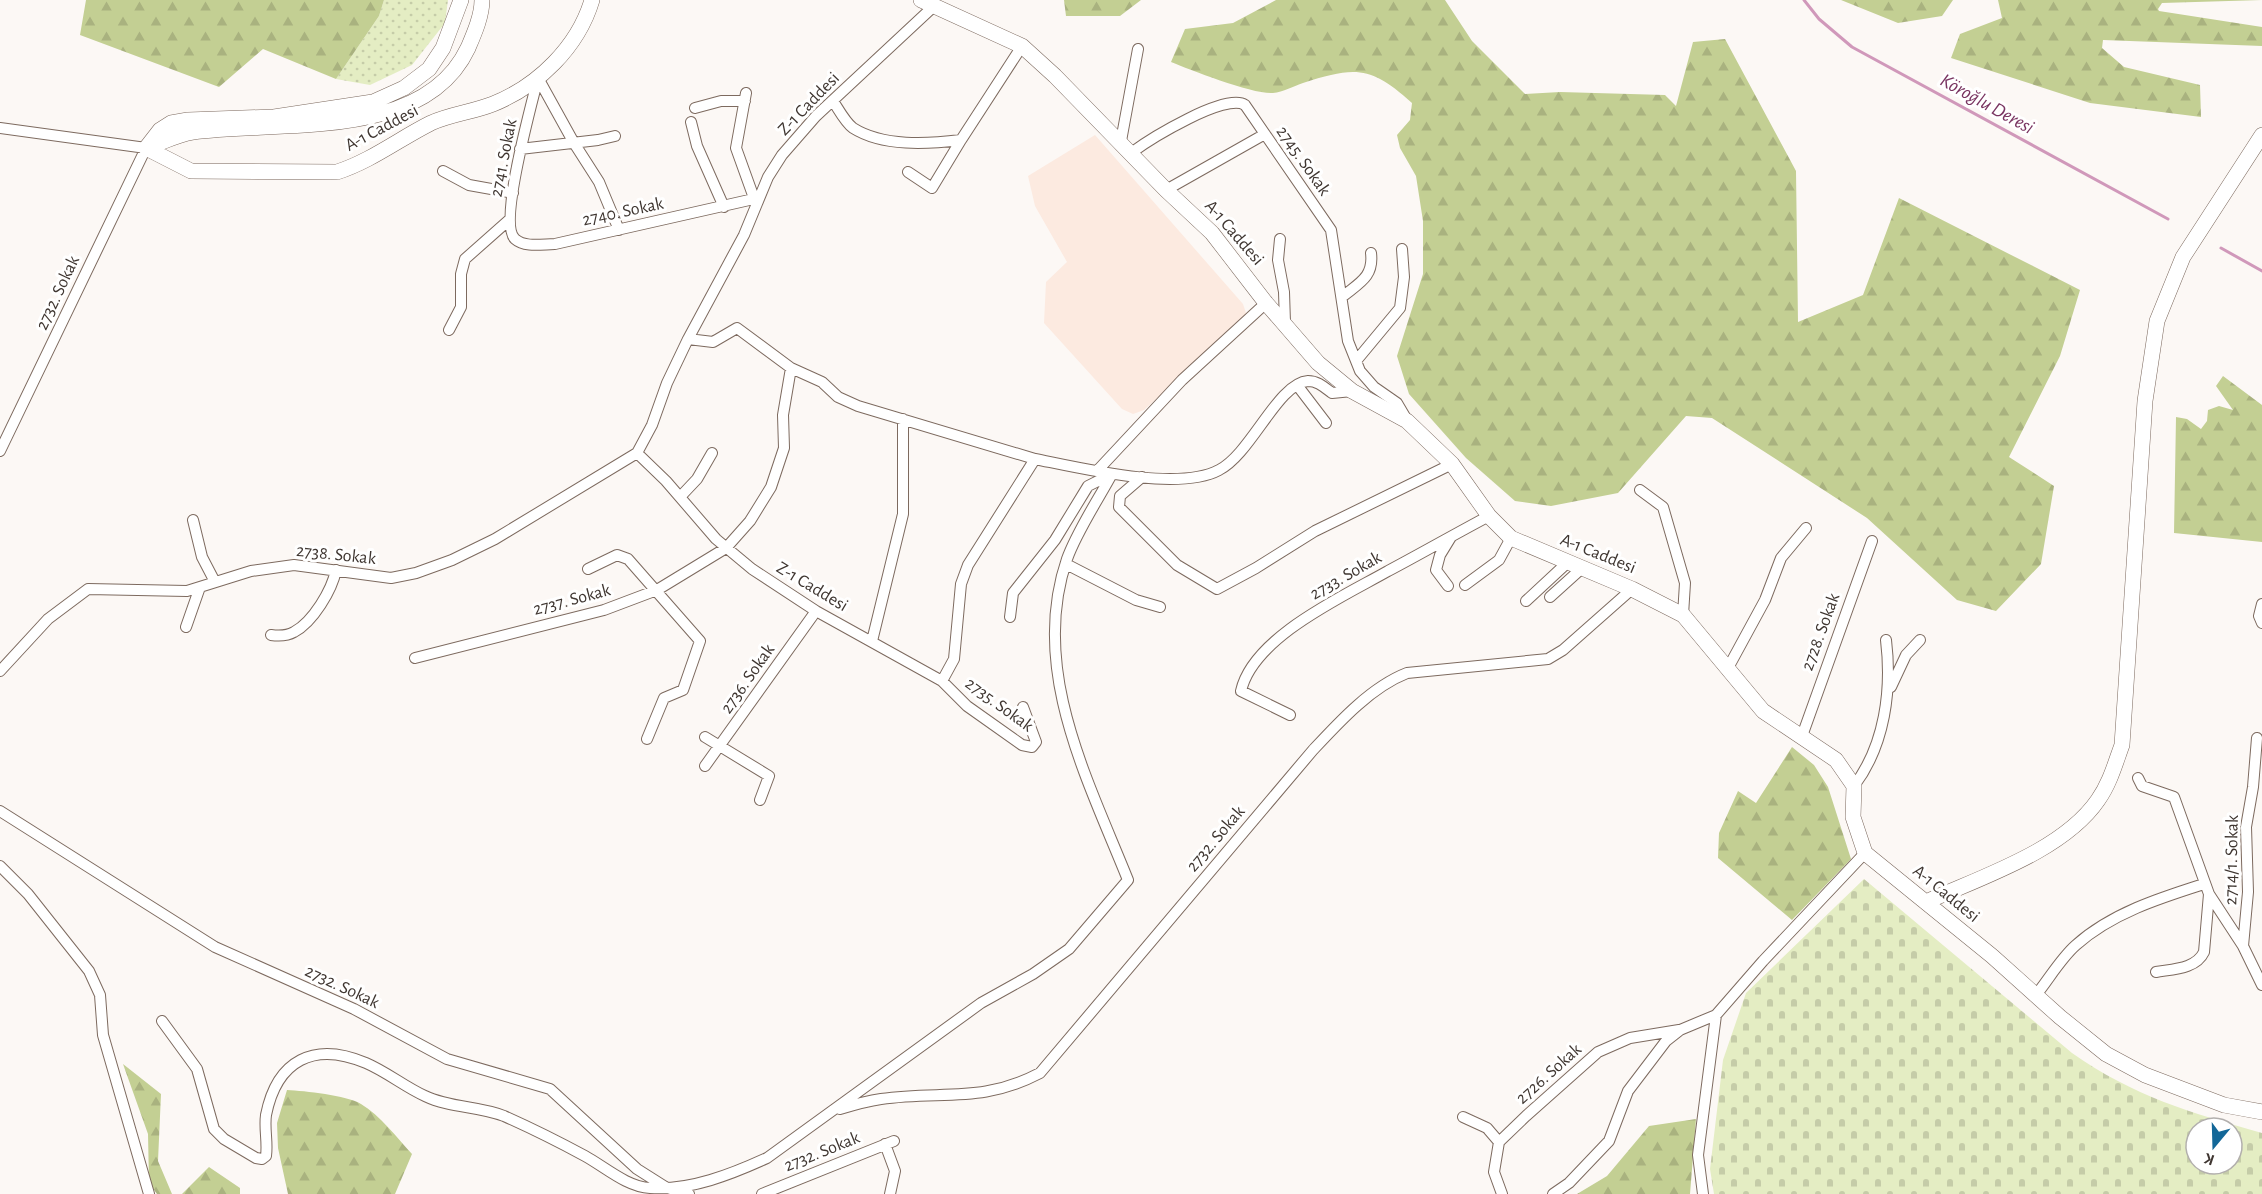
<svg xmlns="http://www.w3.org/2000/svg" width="2262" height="1194" viewBox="0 0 2262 1194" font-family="'Alegreya Sans',sans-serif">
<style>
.built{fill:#fceae0}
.green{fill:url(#green-dots)}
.forest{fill:url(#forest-firs)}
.cemetery{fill:url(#cemetery-stones);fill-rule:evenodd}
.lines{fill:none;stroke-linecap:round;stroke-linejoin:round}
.stream{stroke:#d098ba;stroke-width:3}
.street-casing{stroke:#7d6a5f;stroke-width:12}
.secondary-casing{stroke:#7d6a5f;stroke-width:16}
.street{stroke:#fff;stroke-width:10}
.secondary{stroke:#fff;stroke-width:15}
.labels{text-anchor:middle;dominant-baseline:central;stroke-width:6;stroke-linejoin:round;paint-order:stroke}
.street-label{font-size:18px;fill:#3f3631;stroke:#fff}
.water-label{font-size:20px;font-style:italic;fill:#793461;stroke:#fff}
</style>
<defs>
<pattern id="green-dots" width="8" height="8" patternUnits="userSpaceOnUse" patternTransform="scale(1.5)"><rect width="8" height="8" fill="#e4edc3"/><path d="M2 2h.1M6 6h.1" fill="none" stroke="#c5cca8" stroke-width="1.8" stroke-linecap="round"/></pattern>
<pattern id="forest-firs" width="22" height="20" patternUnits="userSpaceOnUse" patternTransform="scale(1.5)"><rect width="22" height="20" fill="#c3cf93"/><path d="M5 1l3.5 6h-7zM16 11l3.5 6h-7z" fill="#a9b27f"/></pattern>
<pattern id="cemetery-stones" width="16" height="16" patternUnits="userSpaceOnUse" patternTransform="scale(1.5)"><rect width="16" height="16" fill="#e4edc3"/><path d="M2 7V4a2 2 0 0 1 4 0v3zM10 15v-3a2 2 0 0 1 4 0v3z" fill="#c5cca8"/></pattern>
</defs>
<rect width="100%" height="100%" fill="#fcf8f5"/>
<path class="built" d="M 1095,135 L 1243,304 L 1246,313 L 1242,320 L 1144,410 L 1133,414 L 1122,409 L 1044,323 L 1046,282 L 1067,262 L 1035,206 L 1028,176 Z"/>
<path class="green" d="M 384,0 L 448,0 L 445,23 L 412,65 L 370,85 L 336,79 L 379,16 Z"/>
<path class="forest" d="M 86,0 L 384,0 L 379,16 L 336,79 L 263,49 L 219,87 L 80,35 Z
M 1064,0 L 1141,0 L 1120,16 L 1066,16 Z
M 1276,0 L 1445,0 L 1472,41 L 1525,94 L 1560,92 L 1665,95 L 1676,106 L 1693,42 L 1725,39 L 1796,171 L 1798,322 L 1863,295 L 1899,198 L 2080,290 L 2060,356 L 2009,457 L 2054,486 L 2041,564 L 1996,611 L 1957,600 L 1867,518 L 1712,418 L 1686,416 L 1618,493 L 1551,506 L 1515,501 L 1466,458 L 1409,394 L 1397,356 L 1423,274 L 1423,221 L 1416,176 L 1400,148 L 1397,135 L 1410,120 L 1412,103 C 1371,66 1356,66 1303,83 C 1294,86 1283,92 1273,93 C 1255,95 1190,70 1171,62 L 1185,29 L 1233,23 Z
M 1841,0 L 1953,0 L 1942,16 L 1898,23 Z
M 1998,0 L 2262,0 L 2162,3 L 2158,9 L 2159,11 L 2262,27 L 2262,46 L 2103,40 L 2102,48 L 2124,67 L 2200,85 L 2201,117 L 2090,103 L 1951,58 L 1960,34 L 2002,18 Z
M 2223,376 L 2262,405 L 2262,542 L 2174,533 L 2176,417 L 2187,419 L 2201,429 L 2207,421 L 2208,410 L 2219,406 L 2233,410 L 2216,386 Z
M 1792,747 L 1814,765 L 1828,787 L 1851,859 L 1792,920 L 1718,858 L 1719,833 L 1738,791 L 1756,803 Z
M 123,1064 L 161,1094 L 158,1161 L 172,1194 L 157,1194 L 149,1183 L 148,1134 Z
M 287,1090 C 305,1091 346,1095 361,1104 C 380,1115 397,1138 412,1154 L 395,1194 L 288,1194 L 278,1148 L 277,1123 Z
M 1696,1119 L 1690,1194 L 1577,1194 L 1607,1176 L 1649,1126 Z
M 209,1167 L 240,1188 L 240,1194 L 182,1194 Z"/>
<path class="cemetery" d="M 1864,879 L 2072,1053 C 2133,1096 2191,1113 2262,1133 L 2262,1194 L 1714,1194 L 1710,1169 L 1723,1060 L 1746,993 ZM 2196,1128 L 2232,1128 L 2232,1164 L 2196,1164 Z"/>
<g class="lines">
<path class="stream" d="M 1804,0 L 1819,19 L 1852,47 L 2168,219
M 2221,248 L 2262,271"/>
<defs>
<path id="street" d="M 934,6 L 816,116 L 782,155 L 768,177 L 744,235 L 688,339 L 667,383 L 652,425 L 637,453 L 666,481 L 716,539 L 752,569 L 816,611 L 942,681 L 967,706 L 1022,745 L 1032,747 L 1036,742 L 1023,707
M 538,78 C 532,103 498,224 515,239 C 525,248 543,244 555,244 L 758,198
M 538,78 L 574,143 L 599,182 L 619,230
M 746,93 L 736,148 L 754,198
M 833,101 C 839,110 845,122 853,128 C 883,147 928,144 961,140 L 1022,46
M 695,108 L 721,101 L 745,101
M 691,122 L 697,146 L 724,207
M 0,128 L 146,148 L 0,451
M 1121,141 L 1138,49
M 520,149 L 598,140 L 615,136
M 1131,153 C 1150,139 1226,92 1245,105 L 1331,230 L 1348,341 L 1360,371 L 1374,387 L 1397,403 L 1407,420
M 443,171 L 469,185 L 513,193
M 908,172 L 932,188 L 961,140
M 1166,190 L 1265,134
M 1280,239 L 1278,260 L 1284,292 L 1285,323
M 1342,297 C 1359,283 1374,277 1371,253
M 449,330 L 461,307 L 461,274 L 465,259 L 509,220
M 1356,361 L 1400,308 L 1404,277 L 1402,249
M 791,368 L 822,382 L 838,397 L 858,406 L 1035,459
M 1297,385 L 1326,423
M 1097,471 L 1182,380 L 1266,303
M 1142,477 L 1120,496 L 1119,507 L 1177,565 L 1217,589 L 1256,568 L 1315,531 L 1452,464
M 1640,490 L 1663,507 L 1685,583 L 1683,615
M 680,497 L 697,479 L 712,453
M 193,520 L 202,557 L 215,582
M 1066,564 L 1136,600 L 1160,607
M 588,569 L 617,555 L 628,559 L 700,641 L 683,690 L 664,698 L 647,739
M 1465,585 L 1499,560 L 1511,538
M 1448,586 L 1436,570 L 1440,555 L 1451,537
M 1550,597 L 1581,569
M 1526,601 L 1567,563
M 2262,604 L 2259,616 L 2262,623
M 1010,617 L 1013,593 L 1055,540 L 1088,486 L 1112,474
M 186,627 L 200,587
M 271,635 C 278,636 287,636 294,632 C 313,622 332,590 336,570
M 872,641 L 903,514 L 903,419
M 415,658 L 604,610 L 657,590 L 726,548 L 750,521 L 771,487 L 784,448 L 783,415 L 791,368 L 737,328 L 713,342 L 688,339
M 1728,668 L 1765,600 L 1781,558 L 1806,528
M 0,671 L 48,619 L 88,589 L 187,591 L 251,571 L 294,565 L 391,578 L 416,573 L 452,560 L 495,539 L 637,453
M 942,681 L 954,659 L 961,584 L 968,565 L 1035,459 C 1080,468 1178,492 1219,470 C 1251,454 1278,383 1308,381 C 1318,381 1324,387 1332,393 L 1352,391
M 1891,687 L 1906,655 L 1920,640
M 1290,715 L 1241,691 C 1253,637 1344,596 1388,571 C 1422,553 1455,534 1489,516
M 1802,736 L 1872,541
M 705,737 L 769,776 L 760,800
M 705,766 L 816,611
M 2138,778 L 2142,786 L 2174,797 L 2209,894 L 2243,946 L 2262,985
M 1854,786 C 1885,745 1892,690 1886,640
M 0,811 L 215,947 L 354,1009 L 447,1059 L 550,1089 L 637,1169 L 667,1188 L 689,1194
M 0,866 L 28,894 L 89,971 L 100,995 L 103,1035 L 149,1194
M 2243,946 L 2248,892 L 2246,827 L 2253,787 L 2257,738
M 2156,972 C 2173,969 2196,969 2204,952 L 2209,894
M 2036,995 C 2049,979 2061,958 2076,945 C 2112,913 2160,898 2204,884
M 162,1021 L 197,1069 L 214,1129 L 224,1139 L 256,1158 L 262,1159 L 266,1156 C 268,1142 264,1129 266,1115 C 277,1060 314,1041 366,1063 C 387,1072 405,1087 425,1096 C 450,1108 479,1106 504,1116 C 531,1128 559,1142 585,1156 C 605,1167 627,1187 650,1188 C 690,1191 732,1174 767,1158 L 981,1003 L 1033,974 L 1069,949 L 1128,880 C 1088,780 1029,669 1067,559 C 1077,531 1098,500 1112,474
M 840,1109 C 853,1105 867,1101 881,1099 C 941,1090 981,1104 1040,1073 L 1313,750 C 1339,722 1371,687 1407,673 L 1548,659 L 1563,650 L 1632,589
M 1463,1117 L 1487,1128 L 1499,1142
M 885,1144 L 895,1171 L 890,1194
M 762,1194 L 894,1141
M 1502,1194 L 1494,1172 L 1499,1142 L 1526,1116 L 1598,1052 L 1630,1038 L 1679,1030
M 1553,1194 L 1569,1183 L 1609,1141 L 1628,1091 L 1666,1041 L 1680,1030 L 1716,1015 L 1763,961 L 1865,853
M 1703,1194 L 1698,1155 L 1716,1015"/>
<path id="secondary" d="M 921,0 L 1022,46 L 1055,76 L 1166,190 L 1212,233 L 1266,303 L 1318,363 L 1352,391 L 1407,421 L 1452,464 L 1489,516 L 1511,538 L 1632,589 L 1683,615 L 1763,711 L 1836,760 L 1854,786 L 1853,817 L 1865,853 L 1992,956 L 2060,1017 L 2106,1054 L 2145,1075 L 2224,1105 L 2262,1112
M 146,148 L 191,171 L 337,172 C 371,161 399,139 431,123 C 451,114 473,112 493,104 C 538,86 578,47 592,0
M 146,148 C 161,143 178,134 193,132 C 279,120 424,142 468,48 C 474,34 482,16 482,0
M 146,148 L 160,130 L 171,123 L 188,120 L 274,117 L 373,102 L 404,88 L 429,69 L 443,48 L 461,0
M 1926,902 C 1981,877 2063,851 2098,800 C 2110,783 2115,764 2122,745 L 2145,401 L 2157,321 L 2183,257 L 2262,135"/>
</defs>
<use href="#street" class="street-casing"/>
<use href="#secondary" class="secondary-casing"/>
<use href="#street" class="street"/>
<use href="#secondary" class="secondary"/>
</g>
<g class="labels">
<g class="street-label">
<text transform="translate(809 104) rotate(-46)">Z-1 Caddesi</text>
<text transform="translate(382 128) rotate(-28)">A-1 Caddesi</text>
<text transform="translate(504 158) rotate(-79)">2741. Sokak</text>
<text transform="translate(1303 161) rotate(55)">2745. Sokak</text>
<text transform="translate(623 212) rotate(-12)">2740. Sokak</text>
<text transform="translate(1234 233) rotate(49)">A-1 Caddesi</text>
<text transform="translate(58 293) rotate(-65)">2732. Sokak</text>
<text transform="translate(1598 554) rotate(22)">A-1 Caddesi</text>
<text transform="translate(336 555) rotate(6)">2738. Sokak</text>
<text transform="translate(1346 576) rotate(-30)">2733. Sokak</text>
<text transform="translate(812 587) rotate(31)">Z-1 Caddesi</text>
<text transform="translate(572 600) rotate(-15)">2737. Sokak</text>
<text transform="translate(1821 632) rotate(-70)">2728. Sokak</text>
<text transform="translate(748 679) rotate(-55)">2736. Sokak</text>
<text transform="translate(999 705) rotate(36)">2735. Sokak</text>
<text transform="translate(1216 839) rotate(-50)">2732. Sokak</text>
<text transform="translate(2232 860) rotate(-89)">2714/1. Sokak</text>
<text transform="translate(1946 894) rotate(39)">A-1 Caddesi</text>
<text transform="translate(342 987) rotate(25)">2732. Sokak</text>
<text transform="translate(1549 1074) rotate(-42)">2726. Sokak</text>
<text transform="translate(822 1152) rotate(-22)">2732. Sokak</text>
</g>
<g class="water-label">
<text transform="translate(1987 104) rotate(29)">Köroğlu Deresi</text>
</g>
</g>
<g transform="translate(2214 1146) rotate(199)"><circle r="28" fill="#ffffff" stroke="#b2afad" stroke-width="1.5"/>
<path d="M0-4.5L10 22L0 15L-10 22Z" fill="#136798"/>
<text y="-9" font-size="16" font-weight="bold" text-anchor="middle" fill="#3f3631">K</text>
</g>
</svg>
